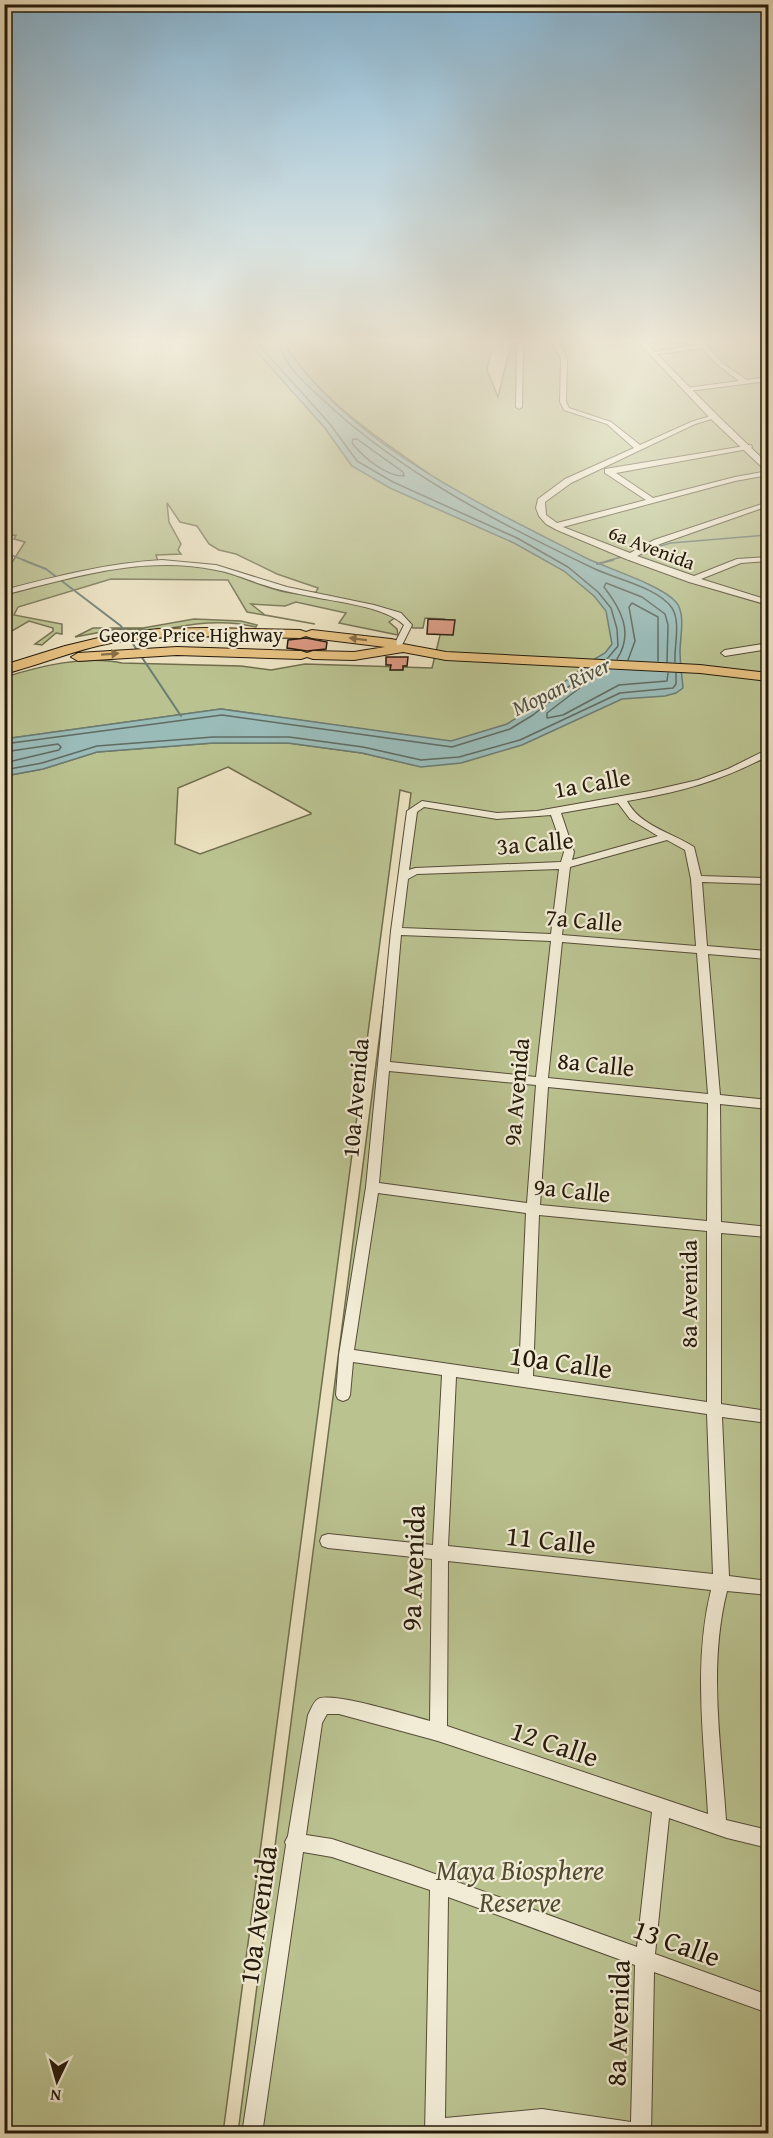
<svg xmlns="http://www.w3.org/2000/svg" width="773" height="2138" viewBox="0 0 773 2138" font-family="'Gentium Book Plus',serif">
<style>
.green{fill:#bac290;stroke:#706e4d;stroke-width:1.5;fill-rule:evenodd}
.water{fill:#9abcb9;stroke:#6b7b73;stroke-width:1.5}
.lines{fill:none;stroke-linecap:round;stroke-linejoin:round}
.shore{stroke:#606b62;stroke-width:1.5}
.stream-far1{stroke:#6b7b73;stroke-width:1.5}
.stream{stroke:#6b7b73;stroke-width:2}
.building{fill:#d99780;stroke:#251a0a;stroke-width:1.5}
.minor-casing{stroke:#564c38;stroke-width:2}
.tertiary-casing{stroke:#564c38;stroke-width:2}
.trunk-casing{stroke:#251a0a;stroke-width:2}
.minor{fill:#f2ecd6;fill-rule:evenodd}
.tertiary{fill:#f2ecd6;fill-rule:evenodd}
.trunk{fill:#e6c080;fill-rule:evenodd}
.oneway{fill:#866d45}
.labels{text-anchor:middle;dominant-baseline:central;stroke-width:4.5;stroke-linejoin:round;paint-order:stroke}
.far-street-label{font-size:20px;fill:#251a0a;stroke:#f2ecd6}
.far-water-label{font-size:22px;font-style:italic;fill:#4e5347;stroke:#f2ecd6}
.street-label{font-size:24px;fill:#251a0a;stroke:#f2ecd6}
.near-street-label{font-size:28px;fill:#251a0a;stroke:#f2ecd6}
.near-park-label{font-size:28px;font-style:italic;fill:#524c32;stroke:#f2ecd6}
</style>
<rect width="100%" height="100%" fill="#ebe1c0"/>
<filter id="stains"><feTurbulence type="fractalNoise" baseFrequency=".00333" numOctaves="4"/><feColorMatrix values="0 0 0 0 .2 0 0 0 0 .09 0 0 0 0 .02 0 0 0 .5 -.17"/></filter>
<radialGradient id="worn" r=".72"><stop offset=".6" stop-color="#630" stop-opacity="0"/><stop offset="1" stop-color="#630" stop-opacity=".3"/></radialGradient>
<path class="green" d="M 5,344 L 250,344 L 325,428 L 352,466 L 428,473 C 373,435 322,401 284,344 L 493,344 L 487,370 L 498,397 L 511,344 L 768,344 L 768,2133 L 238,2133 L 411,793 L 400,790 L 223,2133 L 5,2133 L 5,776 L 43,769 L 97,752 L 213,743 L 288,743 L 362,753 L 414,765 L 418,737 L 221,709 L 5,739 L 5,677 C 41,666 84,655 122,663 L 241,666 L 271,670 L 305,664 L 432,668 L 444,619 L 425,618 L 423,628 L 413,628 L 399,615 L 389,622 L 397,629 L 398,635 L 339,623 L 346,613 L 296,602 L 285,606 L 251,604 L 265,615 L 315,624 L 247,612 L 228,580 L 111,579 L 18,607 L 14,615 L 62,624 L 62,634 L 56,633 L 42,645 L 35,644 L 53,631 L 53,628 L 29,621 L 5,635 L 5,568 L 9,567 L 25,542 L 14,539 L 16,535 L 5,536 ZM 167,503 L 180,522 L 197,526 L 209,544 L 219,550 L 236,554 L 277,574 L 318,588 L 316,592 C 289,600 250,580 225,571 C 206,564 179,563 159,565 L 156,555 L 181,554 L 178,550 L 181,544 L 169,522 ZM 228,767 L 311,813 L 311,814 L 200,854 L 175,844 L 178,788 Z
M 194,619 L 241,621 L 257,625 L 256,627 C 228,620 200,622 172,628 L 172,630 L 117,629 L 75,637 L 93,628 L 143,628 Z"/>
<path class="water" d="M 250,344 L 284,344 C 353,447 479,503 586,558 C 609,569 661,585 676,602 C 686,614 680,637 680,651 C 680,663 682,676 683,688 L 676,693 L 665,696 L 622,699 L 522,745 L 461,763 L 421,767 L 362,753 L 288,743 L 213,743 L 97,752 L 43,769 L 5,776 L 4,739 L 221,709 L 451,741 L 507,724 L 529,710 L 591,661 L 605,653 L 612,644 L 606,611 L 594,596 L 564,571 L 514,543 L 390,488 L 352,466 L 325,428 Z"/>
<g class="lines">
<path class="shore" d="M 258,344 L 330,424 L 357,461 L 393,482 L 517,538 L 568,567 L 598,592 L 611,608 L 617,629 L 618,646 L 607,659
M 280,344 C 284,366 305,383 321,398 C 399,472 498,523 595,569 C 616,579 659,588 672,608 C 681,622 674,646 675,662
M 353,439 L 357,439 L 403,472 L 404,476 C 385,476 363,457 352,443 Z
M 617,659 C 634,633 621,609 604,587 L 606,583 L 642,597 L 665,614 L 668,625 L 667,662
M 628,660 L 635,641 L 629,607 L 632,603 L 658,617 L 658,661
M 603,670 L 547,713 L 547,718 L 563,715 L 619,685 L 667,681 L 668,673
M 4,744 L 222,715 L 452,747 L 510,729 L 533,715 L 591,669
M 4,752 L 58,744 L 61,747 L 59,750 L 4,763
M 4,770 L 42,763 L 97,746 L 213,737 L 289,737 L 363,747 L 421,760 L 459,757 L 520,740 L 620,693 L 673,688 L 676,684 L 676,673"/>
<path class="stream-far1" d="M 649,549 L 671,543 L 768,535
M 4,552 L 26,561
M 607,561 L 625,556"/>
<path class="stream" d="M 23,560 L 46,569 L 121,626 L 181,716
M 597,564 L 613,560"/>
</g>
<path class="building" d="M 428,619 L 455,620 L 453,635 L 427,634 Z
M 306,638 L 327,642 L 326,649 L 307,651 L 287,648 L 288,640 Z
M 386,657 L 408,657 L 407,666 L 403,666 L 403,670 L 390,670 L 391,665 L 386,665 Z"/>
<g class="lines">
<defs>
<path id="minor" d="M 517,344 L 523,344 L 522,407 L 519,409 L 516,407 Z
M 554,344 L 560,344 L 567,359 L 566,402 L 569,408 L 611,422 L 640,445 L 691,422 L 714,415 L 718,417 L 695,424 L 571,483 L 545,502 L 546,515 L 557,523 L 646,500 L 605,473 L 605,469 L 751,445 L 752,447 L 748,449 L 616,473 L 653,498 L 735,477 L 768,471 L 768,475 L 735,481 L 563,527 L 630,553 L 654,540 L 768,502 L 768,506 L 660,544 L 637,556 L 694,576 L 737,559 L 768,557 L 768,561 L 741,563 L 701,579 L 768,600 L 768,605 L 689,582 L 626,559 L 557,530 L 546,524 L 539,516 L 536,508 L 538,499 L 565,479 L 634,448 L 607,424 L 564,410 L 560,402 L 561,359 Z
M 699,344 L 706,345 L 722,363 L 747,380 L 768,377 L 768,381 L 688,391 L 686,390 L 686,388 L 739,381 L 718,365 L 702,348 L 652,355 L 649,353 Z
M 162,560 L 216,565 L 287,587 L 374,605 L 401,613 L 412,625 L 399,651 L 393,651 L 392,649 L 404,625 C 384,606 336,602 309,596 C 294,593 279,590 264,585 C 248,580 233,573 216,570 C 144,555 74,577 4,595 L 4,590 C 57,576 108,563 162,560 Z
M 768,643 L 768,649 L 725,656 L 721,653 L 725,650 Z
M 768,749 L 768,756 C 720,781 681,792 627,801 C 640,826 671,832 694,847 L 701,876 L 768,878 L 768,884 L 702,882 L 707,946 L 768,951 L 768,959 L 708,954 L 720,1095 L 768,1100 L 768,1109 L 720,1104 L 721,1222 L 768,1227 L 768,1237 L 721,1233 L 721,1404 L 768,1411 L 768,1423 L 722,1417 L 729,1576 L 768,1581 L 768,1595 L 727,1591 C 708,1666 721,1744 726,1820 L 768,1830 L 768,1848 L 727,1838 L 669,1818 L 655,1954 L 768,1995 L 768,2013 L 654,1972 L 651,2134 L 574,2134 L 542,2129 L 494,2134 L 425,2134 L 430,1890 L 332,1857 L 303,1852 L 262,2134 L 242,2134 L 286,1845 L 285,1842 L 288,1836 L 308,1715 C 311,1710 313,1702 318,1699 C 331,1691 411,1716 430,1721 L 432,1559 L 328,1548 L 322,1546 L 320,1541 L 322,1536 L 328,1534 L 433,1545 L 442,1375 L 353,1362 L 350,1395 L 348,1399 L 343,1401 L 338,1399 L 336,1395 L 339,1355 L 366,1187 L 391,931 L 407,811 L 422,801 L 497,813 L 537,811 L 650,791 L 698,780 L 728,769 ZM 618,803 L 630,819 L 658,836 L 572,860 L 574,852 L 561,813 ZM 424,807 L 497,819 L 551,815 L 564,852 L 561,862 L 415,868 L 409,870 L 417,812 ZM 667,840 L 685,850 L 691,879 L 696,946 L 562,935 L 570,867 ZM 559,869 L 551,934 L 402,928 L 408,879 L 417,874 ZM 401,935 L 551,941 L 536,1077 L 390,1062 ZM 562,942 L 697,953 L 708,1094 L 548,1078 ZM 389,1071 L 536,1085 L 527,1203 L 379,1183 ZM 548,1087 L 708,1103 L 707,1221 L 540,1205 ZM 378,1193 L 526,1213 L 519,1374 L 354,1350 ZM 539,1215 L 707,1231 L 707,1402 L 533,1376 ZM 456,1377 L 707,1414 L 713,1574 L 448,1546 ZM 448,1561 L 711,1590 C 693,1663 704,1739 708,1814 L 447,1726 ZM 327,1714 L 339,1714 L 438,1741 L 652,1812 L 637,1947 L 410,1865 L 332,1839 L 306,1835 L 322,1723 ZM 448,1897 L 635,1965 L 631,2122 L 542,2109 L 445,2118 Z"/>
<path id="tertiary" d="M 640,344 L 647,344 L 717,415 L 768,464 L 768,470 L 765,470 L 711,419 Z"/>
<path id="trunk" d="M 205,628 L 300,630 L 306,632 L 312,630 L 391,639 L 396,640 L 397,645 L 403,644 L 446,652 L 700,665 L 768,673 L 768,681 L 700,673 L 446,660 L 403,652 L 354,660 L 313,659 L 307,657 L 301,659 L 177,655 L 78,661 L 71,657 L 78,653 L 177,647 L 301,651 L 307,653 L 313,651 L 354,652 L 385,647 L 312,638 L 306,636 L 300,638 C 237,637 173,633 111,643 C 74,650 40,665 4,674 L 4,665 L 65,646 L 111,635 L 158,629 Z"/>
</defs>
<use href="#minor" class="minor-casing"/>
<use href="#tertiary" class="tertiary-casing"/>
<use href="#trunk" class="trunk-casing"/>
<use href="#minor" class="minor"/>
<use href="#tertiary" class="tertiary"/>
<use href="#trunk" class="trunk"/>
</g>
<defs><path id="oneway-solid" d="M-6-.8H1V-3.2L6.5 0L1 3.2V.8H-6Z" transform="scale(1.5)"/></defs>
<g class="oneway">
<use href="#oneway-solid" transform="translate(358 639) rotate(-173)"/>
<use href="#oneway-solid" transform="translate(110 654) rotate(-4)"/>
</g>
<linearGradient id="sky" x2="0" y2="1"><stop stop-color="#89b7d5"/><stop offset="0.53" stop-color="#f6f2e3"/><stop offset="1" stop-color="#f6f2e3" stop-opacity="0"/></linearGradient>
<rect width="773" height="644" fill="url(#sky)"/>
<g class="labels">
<g class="far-street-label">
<text transform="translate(652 547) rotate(21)">6a Avenida</text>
<text x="191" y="634">George Price Highway</text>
</g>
<g class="far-water-label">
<text transform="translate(561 686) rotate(-26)">Mopan River</text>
</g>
<g class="street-label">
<text transform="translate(592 783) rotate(-10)">1a Calle</text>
<text transform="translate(535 843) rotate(-5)">3a Calle</text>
<text transform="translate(584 920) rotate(5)">7a Calle</text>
<text transform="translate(596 1064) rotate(6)">8a Calle</text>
<text transform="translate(516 1092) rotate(-85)">9a Avenida</text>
<text transform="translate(355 1098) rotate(-85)">10a Avenida</text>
<text transform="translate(572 1190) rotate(6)">9a Calle</text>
<text transform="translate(688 1294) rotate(-90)">8a Avenida</text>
</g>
<g class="near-street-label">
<text transform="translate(561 1361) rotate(8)">10a Calle</text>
<text transform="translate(551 1539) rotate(6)">11 Calle</text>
<text transform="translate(412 1568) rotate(-88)">9a Avenida</text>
<text transform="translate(555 1743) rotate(19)">12 Calle</text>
<text transform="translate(257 1915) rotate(-82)">10a Avenida</text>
<text transform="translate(677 1942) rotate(20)">13 Calle</text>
<text transform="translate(617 2023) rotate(-88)">8a Avenida</text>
</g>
<g class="near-park-label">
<text x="520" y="1869">Maya Biosphere<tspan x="520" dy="32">Reserve</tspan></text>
</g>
</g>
<rect width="773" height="2138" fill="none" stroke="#ebe1c0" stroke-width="24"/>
<rect x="6" y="6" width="761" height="2126" fill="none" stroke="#251a0a" stroke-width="3"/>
<rect x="12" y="12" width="749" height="2114" fill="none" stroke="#251a0a" stroke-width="1.5"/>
<g transform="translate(57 2081) rotate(185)" stroke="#f2ecd6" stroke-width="4.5" paint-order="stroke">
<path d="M0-4.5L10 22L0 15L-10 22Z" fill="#251a0a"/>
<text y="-9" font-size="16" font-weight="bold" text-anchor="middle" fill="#251a0a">N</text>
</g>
<rect width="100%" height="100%" filter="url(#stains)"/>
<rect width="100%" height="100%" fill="url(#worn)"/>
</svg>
